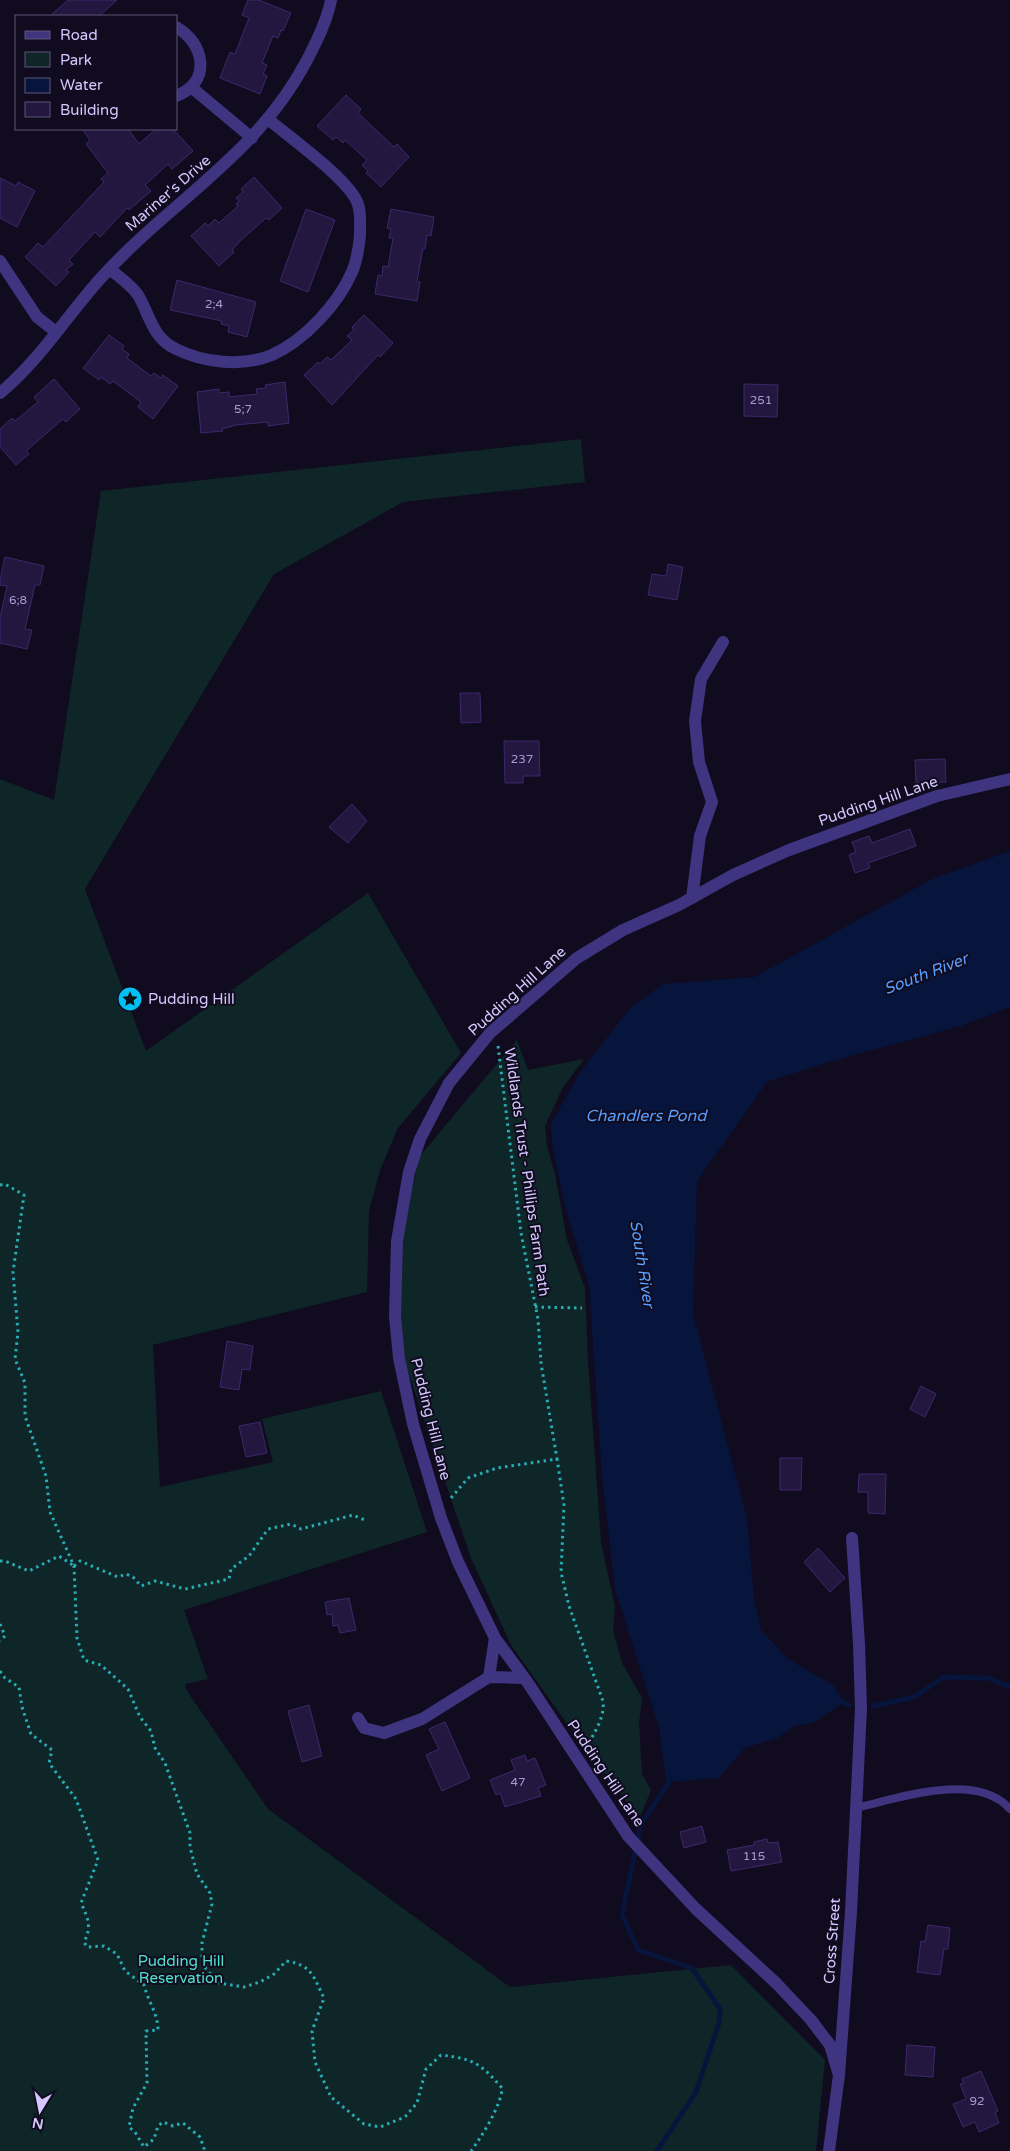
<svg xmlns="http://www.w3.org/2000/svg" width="1010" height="2151" viewBox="0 0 1010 2151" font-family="'Varela Round',sans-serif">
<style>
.green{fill:#0e2628}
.water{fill:#07143b}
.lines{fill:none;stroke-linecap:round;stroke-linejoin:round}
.stream{stroke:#07143b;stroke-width:5}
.building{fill:#231740;stroke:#3d286c}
.path{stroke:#29acb3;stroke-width:3;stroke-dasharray:2.5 4;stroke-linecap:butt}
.service{stroke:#3f347f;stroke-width:8}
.minor{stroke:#3f347f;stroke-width:12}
.labels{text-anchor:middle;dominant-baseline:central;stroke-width:4;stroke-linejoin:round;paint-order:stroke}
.number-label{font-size:12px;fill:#a89ccf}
.street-label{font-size:15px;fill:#d4c8ff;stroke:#100b1e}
.poi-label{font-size:15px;fill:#d4c8ff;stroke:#100b1e;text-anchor:start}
.park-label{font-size:15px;fill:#51e2ce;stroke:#100b1e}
.water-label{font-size:16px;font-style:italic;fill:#569eff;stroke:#100b1e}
</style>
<rect width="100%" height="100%" fill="#100b1e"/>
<path class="green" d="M 581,439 L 585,482 L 403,502 L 274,574 L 85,889 L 146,1051 L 368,893 L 461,1053 L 398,1128 L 380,1170 L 369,1211 L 367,1292 L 153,1345 L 160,1487 L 273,1462 L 262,1419 L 381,1391 L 427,1532 L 184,1610 L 208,1679 L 185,1684 L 187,1691 L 268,1809 L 510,1987 L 731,1965 L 825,2060 L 816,2151 L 0,2151 L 0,779 L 54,800 L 101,491 Z
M 517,1040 L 528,1070 L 584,1059 L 562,1089 L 545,1126 L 547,1146 L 555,1174 L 567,1240 L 585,1288 L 588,1362 L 601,1542 L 615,1607 L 613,1630 L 622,1663 L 642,1698 L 639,1723 L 642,1774 L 651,1790 L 641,1815 L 637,1816 L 568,1725 L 511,1645 L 471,1558 L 407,1369 L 397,1299 L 404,1222 L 420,1156 Z"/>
<path class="water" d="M 1010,851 L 1010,1007 L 961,1026 L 829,1062 L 767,1082 L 697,1181 L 693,1314 L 747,1518 L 754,1598 L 761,1630 L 788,1659 L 833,1685 L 844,1702 L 813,1723 L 795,1726 L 778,1738 L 745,1748 L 719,1778 L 669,1782 L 661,1734 L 615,1589 L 602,1476 L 589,1285 L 565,1207 L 552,1145 L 551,1124 L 580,1072 L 630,1008 L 663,984 L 755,977 L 932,879 Z"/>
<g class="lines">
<path class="stream" d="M 839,1700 L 849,1705
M 873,1706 L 914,1697 L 944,1677 L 988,1678 L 1010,1687
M 657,2151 L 696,2092 L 719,2023 L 720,2009 L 692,1968 L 638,1950 L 622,1914 L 641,1824 L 669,1782 L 662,1734"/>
</g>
<path class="building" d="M 68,0 L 117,0 L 99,16 L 50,16 Z
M 248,0 L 259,0 L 291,13 L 283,31 L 281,30 L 278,38 L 273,36 L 262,63 L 267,65 L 263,74 L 267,76 L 260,94 L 220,78 L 230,52 L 235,54 L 249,18 L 242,15 Z
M 346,95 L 361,109 L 358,113 L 394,147 L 397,144 L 409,157 L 381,187 L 366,173 L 368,171 L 362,165 L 367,160 L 345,140 L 343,143 L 336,137 L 333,140 L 317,126 Z
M 82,129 L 128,129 L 139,144 L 156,129 L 173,129 L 193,151 L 172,169 L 168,164 L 145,185 L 151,191 L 129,210 L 127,208 L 100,237 L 95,232 L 69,260 L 73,264 L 66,270 L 69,272 L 56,286 L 25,257 L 38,243 L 43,247 L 104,182 L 101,179 L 108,173 L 86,144 L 90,140 Z
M 254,177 L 282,208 L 269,220 L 266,218 L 240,241 L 232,250 L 234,252 L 219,266 L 191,236 L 205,223 L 208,226 L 215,219 L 219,223 L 238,206 L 236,204 L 239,201 L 236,198 L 243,192 L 241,189 Z
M 0,178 L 16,186 L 18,182 L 35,191 L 17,227 L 0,218 Z
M 306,209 L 335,220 L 308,292 L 280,281 Z
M 391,209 L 434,217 L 431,236 L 427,235 L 425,249 L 423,248 L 417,281 L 420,282 L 417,301 L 375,294 L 378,275 L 382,276 L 383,266 L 388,267 L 393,238 L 389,238 L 391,229 L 387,228 Z
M 177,280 L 256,302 L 247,337 L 228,332 L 229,326 L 221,324 L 222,321 L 170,310 Z
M 364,315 L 393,343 L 380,357 L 378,355 L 332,405 L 304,375 L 318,362 L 320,364 L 327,357 L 331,360 L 352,340 L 347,336 L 354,330 L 352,327 Z
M 109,335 L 124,346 L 122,349 L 129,354 L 127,358 L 151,376 L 154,373 L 161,378 L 163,375 L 178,386 L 153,419 L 138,407 L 141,402 L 113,381 L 110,384 L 101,377 L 99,380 L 83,368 Z
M 54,379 L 80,409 L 66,422 L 63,419 L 26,451 L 29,454 L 16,465 L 0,447 L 0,429 L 12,418 L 15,421 L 38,402 L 34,397 Z
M 285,382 L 289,423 L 268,426 L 268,422 L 236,425 L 222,429 L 223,431 L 201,433 L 197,392 L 219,389 L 219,393 L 229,392 L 229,397 L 257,394 L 256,389 L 266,388 L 265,385 Z
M 744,384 L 778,385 L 777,417 L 744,416 Z
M 5,557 L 44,566 L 40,585 L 35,585 L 25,629 L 32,630 L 27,649 L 0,643 L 0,618 L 7,586 L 0,585 L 0,580 Z
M 668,564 L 683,567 L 677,600 L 648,595 L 652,574 L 666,576 Z
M 460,693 L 480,693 L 481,722 L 461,723 Z
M 504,741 L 539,741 L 540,776 L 523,776 L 523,783 L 505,783 Z
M 945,759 L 946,782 L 916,783 L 915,760 Z
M 352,804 L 367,821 L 348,843 L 329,827 Z
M 910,829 L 916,846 L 868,863 L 870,868 L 855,873 L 849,855 L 856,852 L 852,842 L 869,836 L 872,843 Z
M 227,1341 L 253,1346 L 250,1370 L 242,1369 L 239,1390 L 220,1387 Z
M 921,1386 L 936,1394 L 925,1417 L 910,1409 Z
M 260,1422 L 267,1453 L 246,1457 L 239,1426 Z
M 780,1458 L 802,1458 L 801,1490 L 780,1490 Z
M 859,1474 L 886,1474 L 885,1514 L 868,1513 L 868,1492 L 858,1492 Z
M 818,1548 L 845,1578 L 830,1592 L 804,1562 Z
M 349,1598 L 356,1630 L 340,1633 L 338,1625 L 333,1626 L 332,1614 L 327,1615 L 325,1602 Z
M 309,1705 L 322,1756 L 302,1762 L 288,1711 Z
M 445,1722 L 470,1778 L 442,1791 L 426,1755 L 439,1749 L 429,1729 Z
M 525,1755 L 527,1761 L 535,1758 L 546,1785 L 538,1788 L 541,1796 L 505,1807 L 500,1793 L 496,1795 L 490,1780 L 515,1770 L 511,1760 Z
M 702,1826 L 706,1842 L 684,1848 L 680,1832 Z
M 767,1839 L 768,1843 L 778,1842 L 782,1862 L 731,1871 L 727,1850 L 754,1845 L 754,1842 Z
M 928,1925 L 950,1928 L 948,1949 L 944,1949 L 940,1975 L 917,1972 L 921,1941 L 925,1942 Z
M 907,2045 L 935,2047 L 933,2077 L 905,2075 Z
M 981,2071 L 998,2111 L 995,2113 L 999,2123 L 979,2132 L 975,2122 L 963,2127 L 953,2104 L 966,2099 L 960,2084 L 964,2083 L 962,2079 Z"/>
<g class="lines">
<path class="path" d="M 498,1046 L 521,1233 L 538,1319 L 541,1363 L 557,1459
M 0,1185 L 5,1184 L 24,1195 L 13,1272 L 18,1332 L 15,1359 L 25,1383 L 25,1416 L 46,1476 L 50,1512 L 74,1566 L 77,1638 L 84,1660 L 101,1665 L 128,1689 L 140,1717 L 151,1731 L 155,1748 L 165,1763 L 190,1833 L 190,1847 L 197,1874 L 210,1893 L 212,1904 L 202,1943 L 202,1956 L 206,1969 L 219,1983 L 244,1987 L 260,1982 L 274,1974 L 286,1961 C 312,1965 313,1976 324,1998 L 312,2031 L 315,2062 L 331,2097 L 364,2124 L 380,2127 L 405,2117 L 417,2103 L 426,2069 L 441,2055 C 474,2059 480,2063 502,2088 C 502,2104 481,2138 471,2151
M 535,1307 L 582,1308
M 451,1498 L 468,1478 L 497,1468 L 557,1459 L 564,1505 L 561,1572 L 569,1606 L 603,1701 C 605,1718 594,1733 586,1748
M 0,1561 L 5,1561 L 29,1571 L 59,1556 L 74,1566
M 74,1566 L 80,1561 L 118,1577 L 126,1574 L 133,1577 L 141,1586 L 155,1581 L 185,1589 L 229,1579 L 231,1569 L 249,1556 L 268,1529 L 291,1524 L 301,1529 L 353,1515 L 367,1521
M 0,1624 L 5,1636 L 0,1641
M 0,1671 L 5,1678 L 19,1687 L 22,1707 L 31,1734 L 52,1750 L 49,1763 L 76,1799 L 98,1860 L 81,1903 C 88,1918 92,1927 84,1942 L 87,1947 L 104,1946 L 117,1954 L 125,1971 L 144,1985 C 148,2001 158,2014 158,2030 L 146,2031 L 147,2083 L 133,2108 L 129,2127 L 135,2132 L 144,2147 L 154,2139 L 158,2126 L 163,2122 L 173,2126 L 183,2123 L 200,2137 L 205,2151"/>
<path class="service" d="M 856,1808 C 899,1798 976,1771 1010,1809"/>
<path class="minor" d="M 176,27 C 205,43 212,83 176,96
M 191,87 L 252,138
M 0,261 L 37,317 L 56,332
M 110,269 C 119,277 131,285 138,295 C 150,315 152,338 176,349 C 204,363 243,367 272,355 C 305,340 338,304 352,272 C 357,261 359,246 360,235 C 360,225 361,213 358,204 C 350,180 289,137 268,119
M 0,393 C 39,361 66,317 100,279 C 170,201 256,157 307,60 C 317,41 327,21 331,0
M 692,898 L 700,836 L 712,802 L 699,762 L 695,721 L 701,679 L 723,642
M 489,1677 L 495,1638
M 358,1718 L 364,1728 L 384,1733 L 422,1719 L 489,1677 L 523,1678
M 839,2075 L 830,2045 L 811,2020 L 776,1983 L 696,1909 L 628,1836 L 528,1683 L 495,1638 L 458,1562 L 441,1518 L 413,1424 L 399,1358 L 395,1316 L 397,1241 L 409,1172 L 420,1139 L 449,1083 L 490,1033 L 577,958 L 623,930 L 679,905 L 733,875 L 789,850 L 937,796 L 1010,779
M 829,2151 L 839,2075 L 851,1912 L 861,1708 L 859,1644 L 852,1538"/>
</g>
<defs>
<symbol id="sight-disc" viewBox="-11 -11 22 22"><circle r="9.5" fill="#00c0f3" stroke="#100b1e"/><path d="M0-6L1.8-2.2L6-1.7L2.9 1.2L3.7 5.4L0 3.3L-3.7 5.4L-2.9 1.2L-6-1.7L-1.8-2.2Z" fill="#111"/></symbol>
</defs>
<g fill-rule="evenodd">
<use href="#sight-disc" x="116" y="985" width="28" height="28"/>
</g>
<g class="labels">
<g class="number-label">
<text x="214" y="304">2;4</text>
<text x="761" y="400">251</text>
<text x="243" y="409">5;7</text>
<text x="18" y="600">6;8</text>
<text x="522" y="759">237</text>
<text x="518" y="1782">47</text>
<text x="754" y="1856">115</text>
<text x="977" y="2101">92</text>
</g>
<g class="street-label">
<text transform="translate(168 193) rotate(-41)">Mariner's Drive</text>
<text transform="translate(878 801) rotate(-19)">Pudding Hill Lane</text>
<text transform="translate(517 991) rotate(-42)">Pudding Hill Lane</text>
<text transform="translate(527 1172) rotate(82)">Wildlands Trust - Phillips Farm Path</text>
<text transform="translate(431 1419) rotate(76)">Pudding Hill Lane</text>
<text transform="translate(606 1773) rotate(56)">Pudding Hill Lane</text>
<text transform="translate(832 1941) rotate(-86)">Cross Street</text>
</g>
<g class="poi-label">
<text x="148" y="999">Pudding Hill</text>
</g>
<g class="park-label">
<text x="181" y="1961">Pudding Hill<tspan x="181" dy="17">Reservation</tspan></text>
</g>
<g class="water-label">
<text transform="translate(926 974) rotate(-21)">South River</text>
<text x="646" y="1116">Chandlers Pond</text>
<text transform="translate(642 1264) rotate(81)">South River</text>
</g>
</g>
<rect x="15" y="15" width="162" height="115" fill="#100b1e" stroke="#5e5778"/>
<rect x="25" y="31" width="25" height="8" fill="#3f347f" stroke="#5e5778"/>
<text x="60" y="40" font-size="15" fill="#d4c8ff">Road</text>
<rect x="25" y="52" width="25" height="15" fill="#0e2628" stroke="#5e5778"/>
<text x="60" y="65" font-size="15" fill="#d4c8ff">Park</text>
<rect x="25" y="78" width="25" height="15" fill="#07143b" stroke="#5e5778"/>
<text x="60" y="90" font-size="15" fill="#d4c8ff">Water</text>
<rect x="25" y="102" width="25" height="15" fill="#231740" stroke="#5e5778"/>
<text x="60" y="115" font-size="15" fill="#d4c8ff">Building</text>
<g transform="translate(40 2111) rotate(190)" stroke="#100b1e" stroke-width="4" paint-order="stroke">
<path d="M0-4L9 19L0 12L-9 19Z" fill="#d4c8ff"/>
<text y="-8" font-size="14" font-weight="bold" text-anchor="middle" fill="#d4c8ff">N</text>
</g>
</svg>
